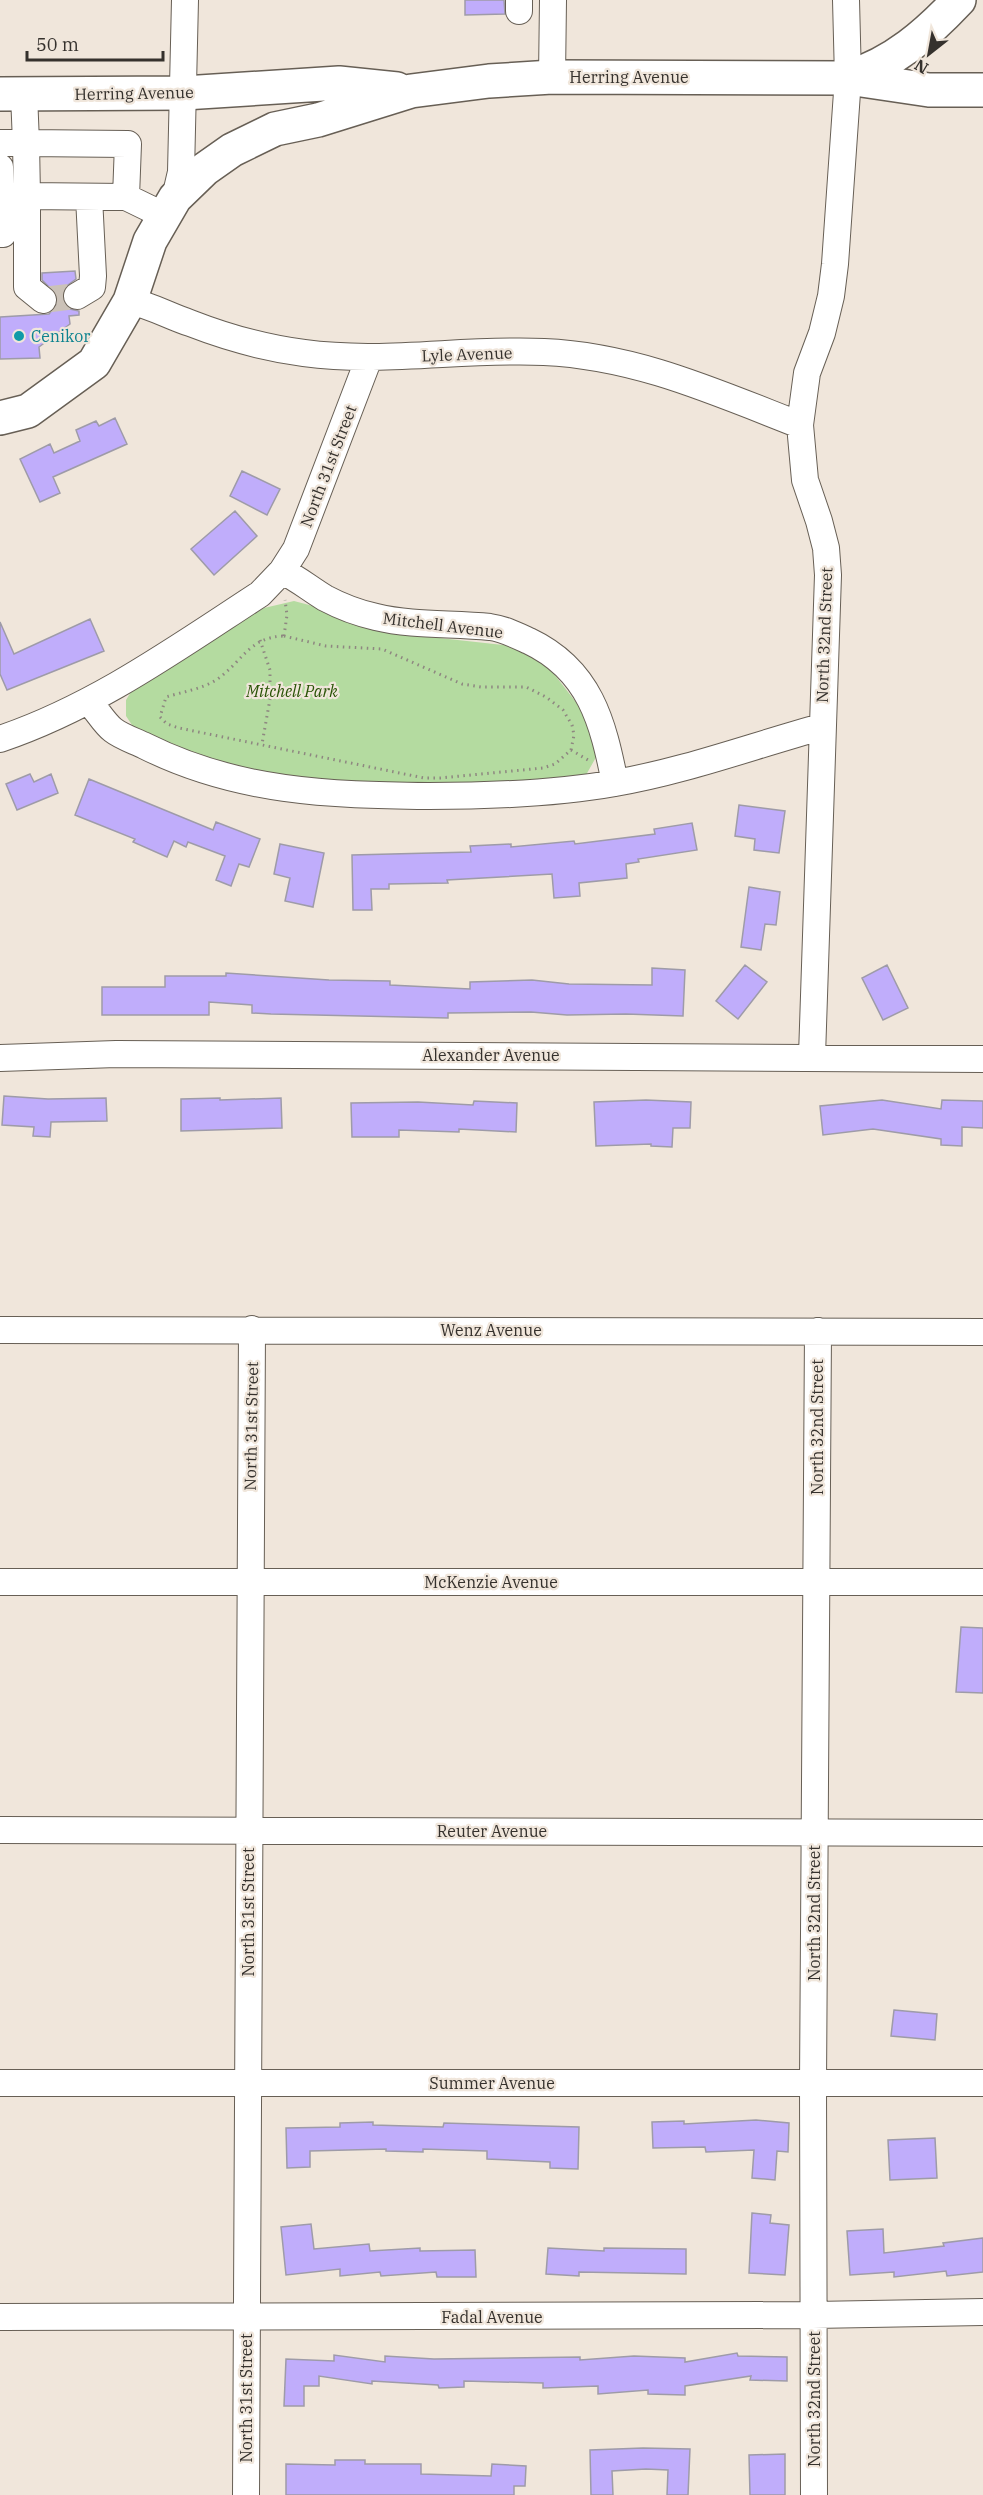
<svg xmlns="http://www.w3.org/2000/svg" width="983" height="2495" viewBox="0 0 983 2495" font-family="'IBM Plex Serif',serif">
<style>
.green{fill:#b4dba0}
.building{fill:#c0adfb;stroke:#9e9ba8;stroke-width:1.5}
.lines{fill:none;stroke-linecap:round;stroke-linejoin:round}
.minor-tunnel{stroke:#cbc2b8;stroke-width:26;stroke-dasharray:26 13;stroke-linecap:butt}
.minor-casing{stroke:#675f55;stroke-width:28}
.major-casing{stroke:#675f55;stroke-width:36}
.path{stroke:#8e8780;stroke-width:3;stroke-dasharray:1.5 4.5;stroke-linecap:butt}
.minor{stroke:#fff;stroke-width:26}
.major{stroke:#fff;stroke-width:33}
.culture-dot{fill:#0f9aa8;stroke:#f0e6db;stroke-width:2}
.labels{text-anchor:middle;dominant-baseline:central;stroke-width:4.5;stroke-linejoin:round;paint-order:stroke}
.street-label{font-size:16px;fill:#35312d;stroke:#f0e6db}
.culture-label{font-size:16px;fill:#0d838f;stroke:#f0e6db;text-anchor:start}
.park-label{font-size:16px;font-style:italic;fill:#295306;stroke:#f0e6db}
</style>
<rect width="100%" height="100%" fill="#f0e6db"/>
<path class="green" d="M 294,601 L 313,606 L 348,622 L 394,633 L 513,646 L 547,665 L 586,715 L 599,752 L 586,775 L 461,786 L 361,789 L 234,769 L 157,741 L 134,728 L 126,716 L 126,700 L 134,687 L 264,608 Z"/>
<path class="building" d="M 465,0 L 504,0 L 505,14 L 465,15 Z
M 75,271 L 76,279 L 64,288 L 62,297 L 64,304 L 70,309 L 79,311 L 79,315 L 69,316 L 70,324 L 39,347 L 40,358 L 0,359 L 0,317 L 49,314 L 58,303 L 57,295 L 42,280 L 42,273 Z
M 115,418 L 127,444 L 53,477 L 60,493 L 40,502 L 20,459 L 50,444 L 54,453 L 80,441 L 76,430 L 96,421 L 99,426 Z
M 242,471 L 280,489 L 267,515 L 230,496 Z
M 235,511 L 257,536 L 214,575 L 191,549 Z
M 90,619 L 104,651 L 7,690 L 0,674 L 0,622 L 14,654 Z
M 30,774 L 34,782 L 51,774 L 58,793 L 17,810 L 6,784 Z
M 89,779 L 213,830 L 216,822 L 260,839 L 249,867 L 239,864 L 231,886 L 216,880 L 225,856 L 188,842 L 186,847 L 174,841 L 167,857 L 133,842 L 135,839 L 75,815 Z
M 739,805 L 785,811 L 779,853 L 754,850 L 755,839 L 735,836 Z
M 692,823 L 697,850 L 638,859 L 639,862 L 626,864 L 627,878 L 579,883 L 580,896 L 554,898 L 552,874 L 447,880 L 448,883 L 389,884 L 389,889 L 371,889 L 372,910 L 353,910 L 352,855 L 471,852 L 470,846 L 511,844 L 511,847 L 574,841 L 575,844 L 655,834 L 654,829 Z
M 280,844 L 324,853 L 313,907 L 285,901 L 290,878 L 274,874 Z
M 749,887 L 780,892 L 776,925 L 765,924 L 761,950 L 741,947 Z
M 745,965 L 767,982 L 738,1019 L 716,1001 Z
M 887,965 L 908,1008 L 883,1020 L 862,978 Z
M 652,968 L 685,970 L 683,1016 L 626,1014 L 567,1015 L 531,1012 L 448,1013 L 448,1018 L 271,1014 L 252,1013 L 252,1005 L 209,1002 L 209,1015 L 102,1015 L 102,987 L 165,987 L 165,976 L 226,976 L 226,973 L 329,980 L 390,981 L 390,985 L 470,989 L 470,982 L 532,980 L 569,984 L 652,985 Z
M 4,1096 L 48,1099 L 106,1098 L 107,1121 L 51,1122 L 50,1137 L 33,1136 L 34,1127 L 2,1125 Z
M 220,1098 L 220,1100 L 281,1098 L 282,1128 L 181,1131 L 181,1099 Z
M 646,1100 L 691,1102 L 690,1128 L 673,1128 L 672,1147 L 651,1146 L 651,1144 L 596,1146 L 594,1102 Z
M 882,1100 L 941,1109 L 942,1100 L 983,1101 L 983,1128 L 962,1127 L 962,1146 L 941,1145 L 941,1139 L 873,1129 L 823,1135 L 820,1106 Z
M 474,1101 L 517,1103 L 516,1132 L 459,1129 L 459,1132 L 399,1130 L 399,1137 L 352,1137 L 351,1103 L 418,1102 L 473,1105 Z
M 961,1627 L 983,1628 L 983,1693 L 956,1692 Z
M 894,2010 L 937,2014 L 935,2040 L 891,2036 Z
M 756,2120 L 789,2123 L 788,2152 L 777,2151 L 775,2180 L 752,2178 L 754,2150 L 706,2152 L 705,2147 L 653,2148 L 652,2122 L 684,2121 L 684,2124 Z
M 373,2122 L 373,2125 L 443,2127 L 444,2123 L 579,2127 L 578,2169 L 550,2168 L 550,2162 L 487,2159 L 487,2151 L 423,2149 L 423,2152 L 386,2151 L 386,2149 L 310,2151 L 310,2167 L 287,2168 L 286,2128 L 340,2127 L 340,2123 Z
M 935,2138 L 937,2178 L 890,2180 L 888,2140 Z
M 752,2213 L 771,2215 L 770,2223 L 789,2225 L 785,2275 L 749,2273 Z
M 311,2224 L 314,2249 L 369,2244 L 370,2251 L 420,2248 L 420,2251 L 475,2250 L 476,2277 L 437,2277 L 436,2272 L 381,2276 L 380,2272 L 340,2276 L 340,2269 L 286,2275 L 281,2227 Z
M 883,2229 L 884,2253 L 944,2246 L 943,2243 L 983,2238 L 983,2272 L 947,2276 L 946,2271 L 894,2277 L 894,2272 L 850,2275 L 847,2231 Z
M 548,2248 L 604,2251 L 604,2248 L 686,2249 L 686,2274 L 579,2272 L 579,2276 L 546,2274 Z
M 737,2353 L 738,2356 L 787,2357 L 787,2381 L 750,2380 L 751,2376 L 685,2386 L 685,2395 L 648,2394 L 648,2390 L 598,2394 L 598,2386 L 543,2388 L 543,2383 L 464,2381 L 464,2387 L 439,2388 L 438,2385 L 372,2381 L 372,2384 L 319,2376 L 319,2386 L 304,2386 L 304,2406 L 284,2406 L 286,2359 L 334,2361 L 334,2355 L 385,2362 L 385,2356 L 434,2359 L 580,2357 L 580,2360 L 634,2356 L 685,2358 L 685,2362 Z
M 643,2448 L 690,2449 L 688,2495 L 667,2495 L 668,2470 L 646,2469 L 612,2471 L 613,2495 L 591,2495 L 590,2450 Z
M 785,2454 L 785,2495 L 750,2495 L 749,2455 Z
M 335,2460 L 365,2460 L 365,2464 L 421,2464 L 421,2474 L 491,2476 L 492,2464 L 526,2466 L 525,2486 L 514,2486 L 514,2495 L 286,2495 L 286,2464 L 335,2465 Z"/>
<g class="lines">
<path class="minor-tunnel" d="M 43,300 L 77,296"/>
<defs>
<path id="minor" d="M 519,0 L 519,11
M 552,77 L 553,0
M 24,94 L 26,143 L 128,144 L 126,197 L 165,216
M 0,143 L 26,143 L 27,196 L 126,197
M 0,167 L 3,234 L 0,234
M 27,196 L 27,287 L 43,300
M 175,198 L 181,172 L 185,0
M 77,296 L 92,287 L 93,276 L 89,197
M 130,301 C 152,306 169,316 190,323 C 226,337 265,348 304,353 C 384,364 464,348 544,352 C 636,356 715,392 800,425
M 282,571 C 297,578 310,589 325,598 C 340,606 358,613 376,617 C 413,626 452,623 490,627 C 504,629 516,635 529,641 C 590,670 603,722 615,783
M 89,702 C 97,710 104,723 113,730 C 122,737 135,741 145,746 C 237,792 329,795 429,796 C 491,796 554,794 615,783 C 685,771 752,746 821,727
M 0,739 C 95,707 177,648 260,594 L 282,571 L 296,549 L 369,358
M 812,1056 L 828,575 L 826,548 L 819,521 L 805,480 L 800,425 L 807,373 L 822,333 L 831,296 L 835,264 L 848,78 L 846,0
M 0,1058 L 116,1054 L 983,1059
M 0,1330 L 983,1332
M 0,1582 L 983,1582
M 0,1830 L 983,1833
M 0,2083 L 983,2083
M 0,2317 L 813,2315 L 983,2312
M 246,2495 L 252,1329
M 814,2495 L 813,2083 L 818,1331"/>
<path id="major" d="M 849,77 C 894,63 927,34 959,0
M 0,94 L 184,93 L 339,83 L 397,89
M 0,418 L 28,411 L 94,363 L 130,301 L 150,241 L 175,198 L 205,169 L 232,150 L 275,129 L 318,120 L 411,91 L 489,81 L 552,77 L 848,78 L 929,90 L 983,90"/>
</defs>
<use href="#minor" class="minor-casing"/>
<use href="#major" class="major-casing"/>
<path class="path" d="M 284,636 L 326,646 L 382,649 L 462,684 L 481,687 L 526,687 L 546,697 L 563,710 L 572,725 L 574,735 L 571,750 L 555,764 L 543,768 L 440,778 L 424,778 L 179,728 L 167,724 L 160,717 L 166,697 C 182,692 202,689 216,680 C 242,663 248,637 284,636 Z
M 284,636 L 287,615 L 285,600
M 260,640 L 270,670 L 270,699 L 262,744
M 571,750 L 588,760"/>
<use href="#minor" class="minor"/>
<use href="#major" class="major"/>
</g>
<circle class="culture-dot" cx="19" cy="336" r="6"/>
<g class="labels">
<g class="street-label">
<text x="629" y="77">Herring Avenue</text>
<text transform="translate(134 93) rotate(-1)">Herring Avenue</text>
<text transform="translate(467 354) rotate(-2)">Lyle Avenue</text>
<text transform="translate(328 466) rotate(-69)">North 31st Street</text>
<text transform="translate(443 625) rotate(7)">Mitchell Avenue</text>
<text transform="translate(824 635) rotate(-88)">North 32nd Street</text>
<text x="491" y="1055">Alexander Avenue</text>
<text x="491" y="1330">Wenz Avenue</text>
<text transform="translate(251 1426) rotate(-89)">North 31st Street</text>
<text transform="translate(817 1427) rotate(-90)">North 32nd Street</text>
<text x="491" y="1582">McKenzie Avenue</text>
<text x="492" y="1831">Reuter Avenue</text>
<text transform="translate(248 1912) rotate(-90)">North 31st Street</text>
<text transform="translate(814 1913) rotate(-90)">North 32nd Street</text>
<text x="492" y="2083">Summer Avenue</text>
<text x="492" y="2317">Fadal Avenue</text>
<text transform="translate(246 2398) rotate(-90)">North 31st Street</text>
<text transform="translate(814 2399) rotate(-90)">North 32nd Street</text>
</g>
<g class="culture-label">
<text x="31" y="336">Cenikor</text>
</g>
<g class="park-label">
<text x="292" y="691">Mitchell Park</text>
</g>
</g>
<g transform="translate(929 54) rotate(211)" stroke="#f0e6db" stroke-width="4.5" paint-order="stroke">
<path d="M0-4.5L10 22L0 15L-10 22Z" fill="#35312d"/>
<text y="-9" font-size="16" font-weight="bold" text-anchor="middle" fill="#35312d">N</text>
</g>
<path d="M27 51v9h136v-9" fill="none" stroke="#35312d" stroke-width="3"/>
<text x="36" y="51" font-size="18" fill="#35312d" stroke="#f0e6db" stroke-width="4.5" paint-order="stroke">50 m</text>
</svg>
